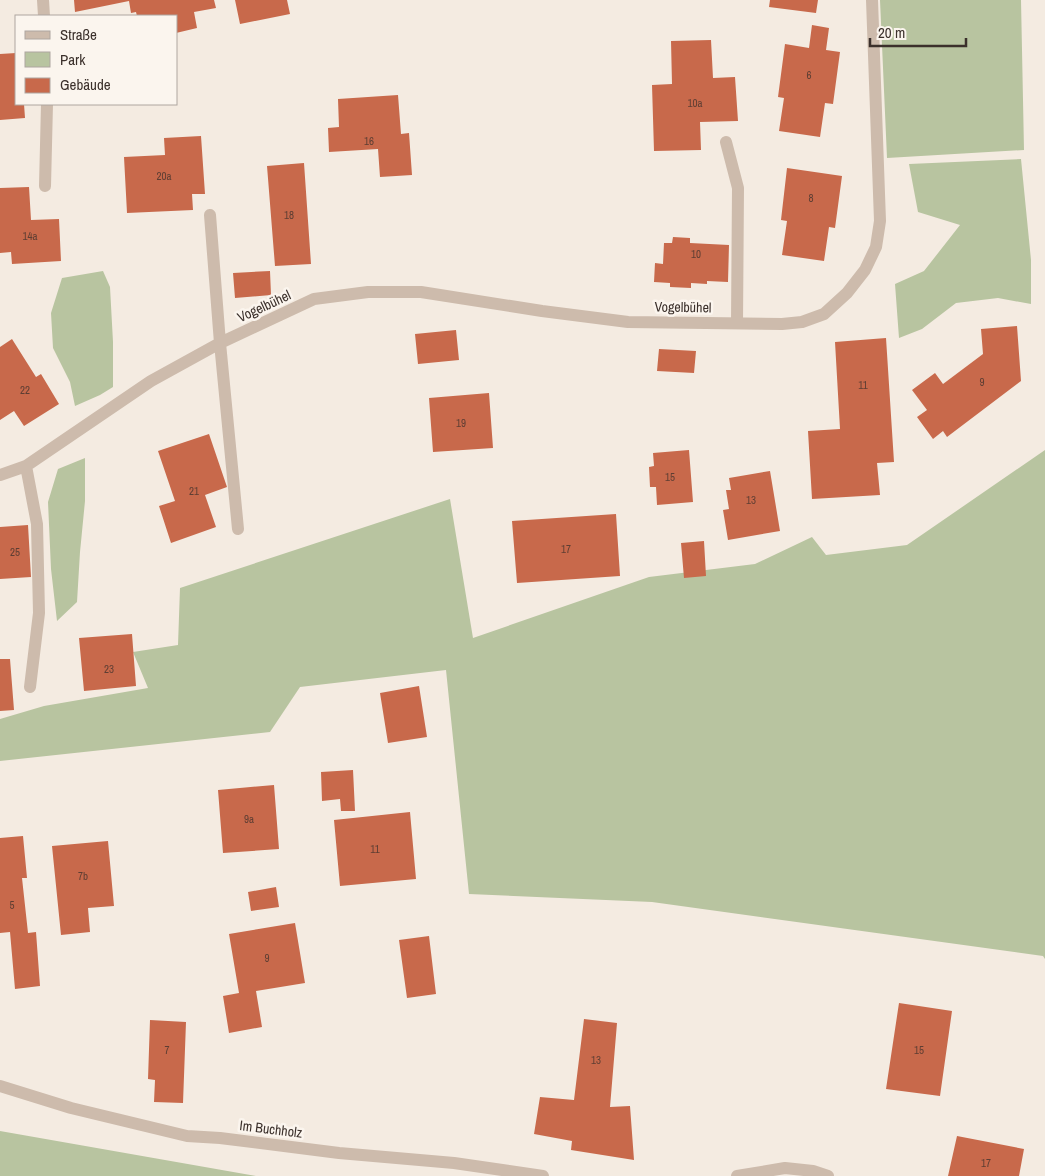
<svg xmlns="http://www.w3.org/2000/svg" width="1045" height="1176" viewBox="0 0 1045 1176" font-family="'Archivo Narrow',sans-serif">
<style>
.green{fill:#b8c4a0}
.building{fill:#c8694b}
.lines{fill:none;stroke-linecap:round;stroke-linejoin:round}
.minor{stroke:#cdbbac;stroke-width:12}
.labels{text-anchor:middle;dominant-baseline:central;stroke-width:5;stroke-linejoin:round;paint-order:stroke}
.number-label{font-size:11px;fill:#5e3e33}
.street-label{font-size:14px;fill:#3b302b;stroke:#fbf5ee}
</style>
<rect width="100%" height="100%" fill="#f4ebe1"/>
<path class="green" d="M 880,0 L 1021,0 L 1024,150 L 887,158 Z
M 1021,159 L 1031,260 L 1031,304 L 998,298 L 956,303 L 922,329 L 899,338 L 895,284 L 924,271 L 960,225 L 918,212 L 909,164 Z
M 103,271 L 110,287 L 113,342 L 113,387 L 100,395 L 75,406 L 70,382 L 53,348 L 51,313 L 62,278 Z
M 1045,450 L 1045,959 L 1043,956 L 652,902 L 469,894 L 446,670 L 300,687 L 270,732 L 0,761 L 0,719 L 44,706 L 148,688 L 133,652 L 178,645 L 180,588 L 450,499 L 473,638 L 649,577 L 755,564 L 812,537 L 826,555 L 907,545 Z
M 85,458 L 85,501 L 80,552 L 77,602 L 57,621 L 51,569 L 48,502 L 58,469 Z
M 0,1131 L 256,1176 L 0,1176 Z"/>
<path class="building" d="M 74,0 L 214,0 L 216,8 L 194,12 L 197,28 L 176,33 L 176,16 L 137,16 L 136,12 L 131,13 L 129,1 L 75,12 Z
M 235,0 L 287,0 L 290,14 L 240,24 Z
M 770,0 L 818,0 L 816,13 L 769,7 Z
M 812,25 L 829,28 L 826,50 L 840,52 L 833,104 L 825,103 L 820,137 L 779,131 L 784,98 L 778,97 L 785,44 L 809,48 Z
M 711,40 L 713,78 L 735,77 L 738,121 L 700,122 L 701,150 L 654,151 L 652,85 L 672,84 L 671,41 Z
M 16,53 L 16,104 L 24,104 L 25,118 L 0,120 L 0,54 Z
M 398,95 L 401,134 L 409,133 L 412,175 L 380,177 L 378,149 L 329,152 L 328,128 L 339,127 L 338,99 Z
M 201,136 L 205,194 L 192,194 L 193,210 L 127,213 L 124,157 L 165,155 L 164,138 Z
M 304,163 L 311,264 L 275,266 L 267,166 Z
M 787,168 L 842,176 L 835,228 L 829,227 L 824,261 L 782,255 L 787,221 L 781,220 Z
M 29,187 L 31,220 L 59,219 L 61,261 L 12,264 L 11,252 L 0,253 L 0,188 Z
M 673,237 L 690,238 L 690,243 L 729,245 L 728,282 L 707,281 L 707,284 L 691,283 L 691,288 L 670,287 L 670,283 L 654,282 L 655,263 L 663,264 L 664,243 L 672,243 Z
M 270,271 L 271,295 L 235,298 L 233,273 Z
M 1017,326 L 1021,381 L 947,437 L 943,431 L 933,439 L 917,417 L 927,410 L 912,390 L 935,373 L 943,384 L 983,354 L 981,329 Z
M 456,330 L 459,360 L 418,364 L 415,334 Z
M 886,338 L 894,462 L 877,463 L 880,495 L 812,499 L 808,431 L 840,429 L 835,342 Z
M 12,339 L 36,377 L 41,374 L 59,404 L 24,426 L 14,411 L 0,420 L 0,347 Z
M 659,349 L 696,351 L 694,373 L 657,371 Z
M 489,393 L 493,448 L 433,452 L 429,398 Z
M 209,434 L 227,487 L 205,495 L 216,527 L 171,543 L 159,506 L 175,501 L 158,451 Z
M 689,450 L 693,502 L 657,505 L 656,487 L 650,487 L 649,467 L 654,466 L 653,453 Z
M 770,471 L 780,531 L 728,540 L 723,510 L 729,509 L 726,490 L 731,490 L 729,478 Z
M 616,514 L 620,576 L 517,583 L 512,521 Z
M 28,525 L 31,577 L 0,579 L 0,527 Z
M 704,541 L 706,576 L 684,578 L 681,543 Z
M 132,634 L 136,686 L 84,691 L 79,638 Z
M 0,659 L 10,659 L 14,710 L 0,711 Z
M 419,686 L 427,737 L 388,743 L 380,693 Z
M 353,770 L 355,811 L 341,811 L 340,799 L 322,801 L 321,772 Z
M 274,785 L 279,849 L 223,853 L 218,790 Z
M 410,812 L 416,879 L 340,886 L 334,820 Z
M 23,836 L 27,878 L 22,878 L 28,933 L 36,932 L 40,986 L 15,989 L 10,932 L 0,933 L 0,838 Z
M 108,841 L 114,906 L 88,908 L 90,932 L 61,935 L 52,846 Z
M 276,887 L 279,907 L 251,911 L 248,892 Z
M 295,923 L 305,983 L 256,991 L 262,1027 L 229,1033 L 223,996 L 239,993 L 229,934 Z
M 429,936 L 436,994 L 407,998 L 399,940 Z
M 899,1003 L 952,1011 L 940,1096 L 886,1089 Z
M 584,1019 L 617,1023 L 610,1107 L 630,1106 L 634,1160 L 571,1150 L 572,1141 L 534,1134 L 540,1097 L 574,1100 Z
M 150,1020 L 186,1022 L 183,1103 L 154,1102 L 155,1080 L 148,1079 Z
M 957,1136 L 1024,1149 L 1019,1176 L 948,1176 Z"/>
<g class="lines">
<path class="minor" d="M 43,0 L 44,16
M 726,142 L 738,188 L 737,323
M 45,186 L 47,104
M 210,215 L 220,343 L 238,529
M 26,466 L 37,524 L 39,613 L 30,687
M 0,475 L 26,466 L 151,381 L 220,343 L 314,299 L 368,292 L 421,292 L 542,311 L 628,322 L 782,324 L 802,322 L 824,314 L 847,293 L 865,270 L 876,247 L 880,221 L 872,0
M 0,1086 L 71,1108 L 187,1136 L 220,1138 L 339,1153 L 454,1163 L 543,1176
M 737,1176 L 785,1168 L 813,1171 L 828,1176"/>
</g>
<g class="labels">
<g class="number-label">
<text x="809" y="75">6</text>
<text x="695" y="103">10a</text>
<text x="369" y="141">16</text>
<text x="164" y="176">20a</text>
<text x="811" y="198">8</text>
<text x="289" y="215">18</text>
<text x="30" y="236">14a</text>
<text x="696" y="254">10</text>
<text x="982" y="382">9</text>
<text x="863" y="385">11</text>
<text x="25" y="390">22</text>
<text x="461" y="423">19</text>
<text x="670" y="477">15</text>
<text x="194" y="491">21</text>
<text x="751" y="500">13</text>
<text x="566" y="549">17</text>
<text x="15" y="552">25</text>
<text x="109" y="669">23</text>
<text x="249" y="819">9a</text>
<text x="375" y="849">11</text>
<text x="83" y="876">7b</text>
<text x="12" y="905">5</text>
<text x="267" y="958">9</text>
<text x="167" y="1050">7</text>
<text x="919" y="1050">15</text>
<text x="596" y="1060">13</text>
<text x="986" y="1163">17</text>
</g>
<g class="street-label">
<text transform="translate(264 306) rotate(-25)">Vogelbühel</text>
<text transform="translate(683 307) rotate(1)">Vogelbühel</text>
<text transform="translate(271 1129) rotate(7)">Im Buchholz</text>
</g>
</g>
<rect x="15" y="15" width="162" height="90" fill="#fbf5ee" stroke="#aea6a0"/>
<rect x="25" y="31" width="25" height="8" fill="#cdbbac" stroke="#aea6a0"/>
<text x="60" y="40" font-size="15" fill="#3b302b">Straße</text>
<rect x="25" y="52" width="25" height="15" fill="#b8c4a0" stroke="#aea6a0"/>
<text x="60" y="65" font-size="15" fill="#3b302b">Park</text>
<rect x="25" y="78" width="25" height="15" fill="#c8694b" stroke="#aea6a0"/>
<text x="60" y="90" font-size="15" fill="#3b302b">Gebäude</text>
<path d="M870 38v8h96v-8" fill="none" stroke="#3b302b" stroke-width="2.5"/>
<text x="878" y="38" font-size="15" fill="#3b302b" stroke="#fbf5ee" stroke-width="4" paint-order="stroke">20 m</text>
</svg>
